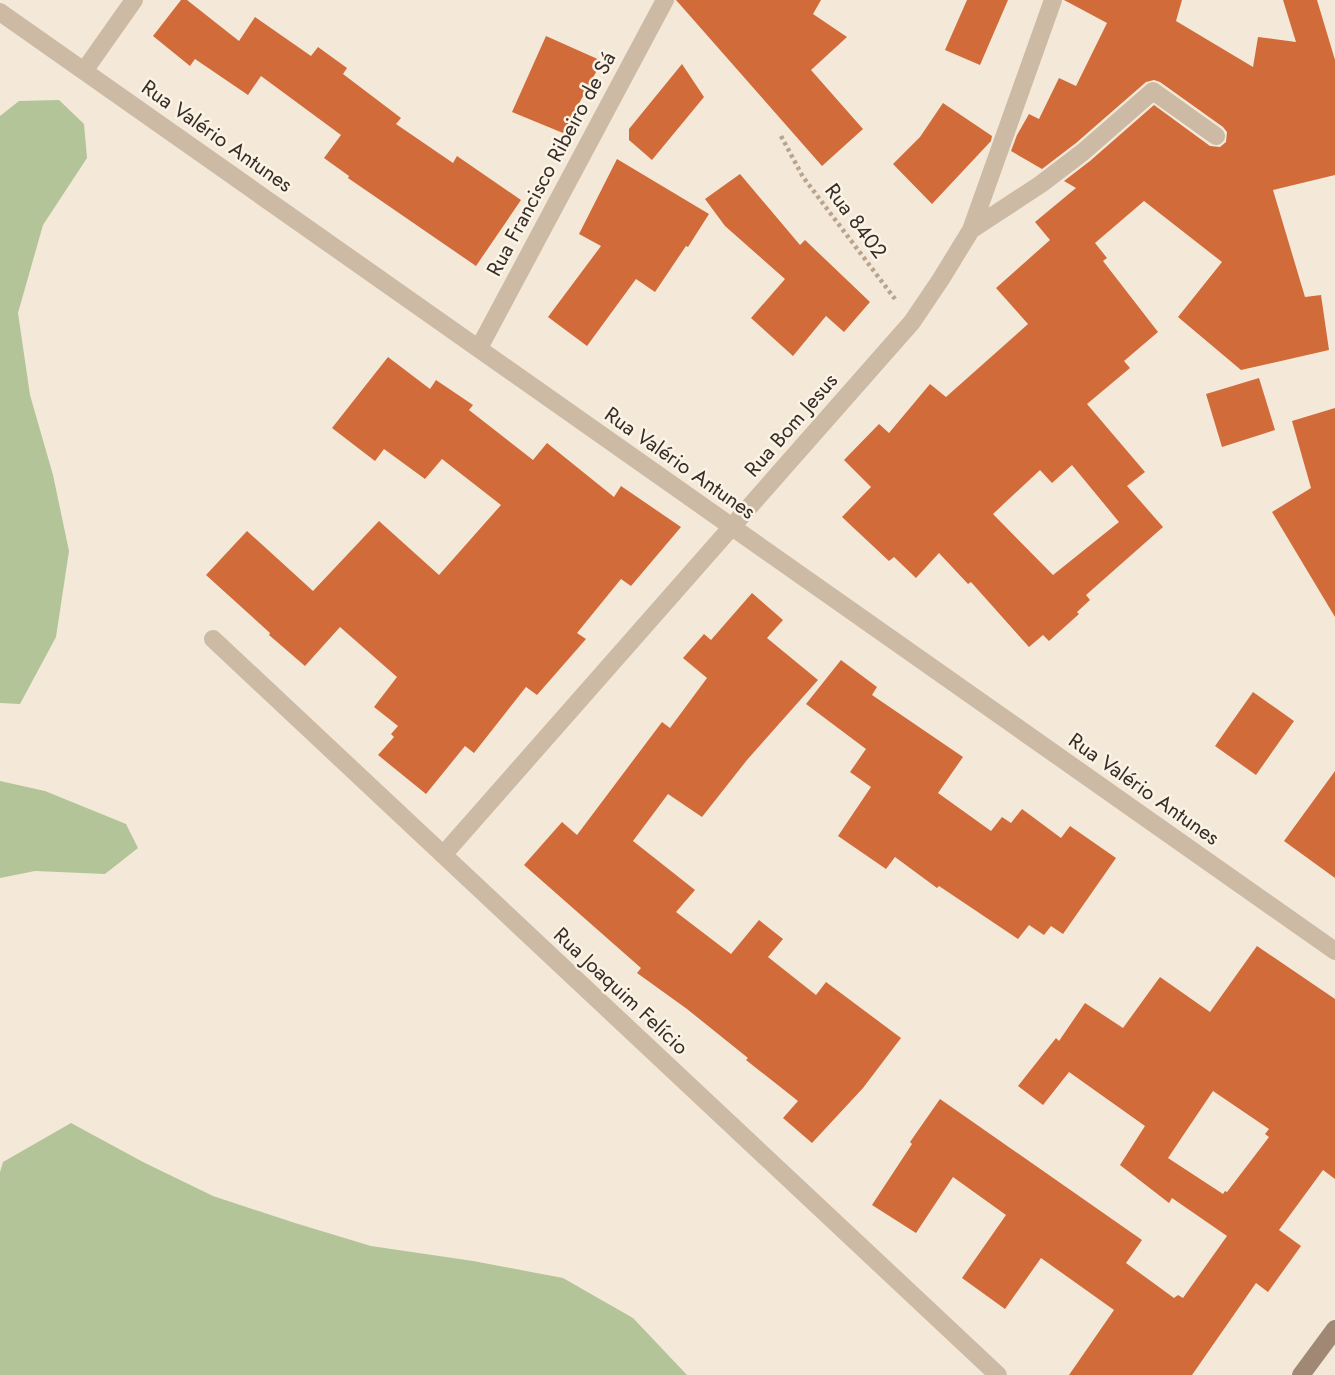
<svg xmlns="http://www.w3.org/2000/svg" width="1335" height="1375" viewBox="0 0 1335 1375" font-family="Jost,sans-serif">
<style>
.green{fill:#b2c498}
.building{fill:#d16b3a;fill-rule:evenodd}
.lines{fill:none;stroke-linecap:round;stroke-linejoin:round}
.path{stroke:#b9a48e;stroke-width:4.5;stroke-dasharray:3.5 3.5;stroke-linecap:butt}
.street{stroke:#cdbaa4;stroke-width:18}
.secondary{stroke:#a18875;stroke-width:18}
.labels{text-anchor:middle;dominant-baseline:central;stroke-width:5;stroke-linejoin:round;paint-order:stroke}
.street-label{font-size:21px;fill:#372d26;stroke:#fbf3e6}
</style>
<rect width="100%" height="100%" fill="#f4e9d9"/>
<path class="green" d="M 59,100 L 84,124 L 87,158 L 43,225 L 18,313 L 30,395 L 53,475 L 69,551 L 56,637 L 20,704 L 0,703 L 0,116 L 19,101 Z
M 0,781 L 45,791 L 126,824 L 138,848 L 105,874 L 35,871 L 0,878 Z
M 71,1123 L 143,1162 L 213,1196 L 295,1223 L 371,1246 L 473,1261 L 563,1278 L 633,1318 L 687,1375 L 0,1375 L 0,1172 L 3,1162 Z"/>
<path class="building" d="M 181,0 L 187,0 L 239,41 L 255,17 L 311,56 L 318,47 L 347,68 L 343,74 L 401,118 L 396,124 L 453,163 L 457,156 L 521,200 L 476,266 L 348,178 L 349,176 L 324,158 L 341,135 L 261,76 L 248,95 L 195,59 L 190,66 L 153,36 Z
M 676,0 L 821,0 L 813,14 L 847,37 L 811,70 L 863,129 L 822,166 Z
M 967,0 L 1008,0 L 980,65 L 945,50 Z
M 1064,0 L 1182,0 L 1176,21 L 1253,67 L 1258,37 L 1296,42 L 1283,0 L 1317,0 L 1335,60 L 1335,175 L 1273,190 L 1305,297 L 1321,295 L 1329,350 L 1241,370 L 1178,317 L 1222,262 L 1144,201 L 1095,243 L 1107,258 L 1103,261 L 1158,332 L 1124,361 L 1130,368 L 1087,404 L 1145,472 L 1127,486 L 1163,527 L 1086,595 L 1090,600 L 1077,612 L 1079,614 L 1049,641 L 1043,635 L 1029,647 L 971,582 L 968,584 L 939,553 L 916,578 L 894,557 L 889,561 L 842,517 L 871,487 L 844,460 L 879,424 L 889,433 L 930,384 L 946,397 L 1028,324 L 996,288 L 1050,240 L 1035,222 L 1076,188 L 1064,181 L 1090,161 L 1154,105 L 1210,146 L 1220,147 L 1226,142 L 1227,132 L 1223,127 L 1160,82 L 1154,80 L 1146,82 L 1076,143 L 1042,169 L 1011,151 L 1017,135 L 1029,114 L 1039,119 L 1059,78 L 1076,86 L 1107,23 ZM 1072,465 L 1119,522 L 1053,575 L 993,514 L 1040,470 L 1052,483 Z
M 546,36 L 602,61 L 563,133 L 512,112 Z
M 682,64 L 704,97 L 652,160 L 629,140 L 629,129 Z
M 943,103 L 992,136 L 991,141 L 932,204 L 893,164 L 920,137 Z
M 617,159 L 709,214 L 688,247 L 686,246 L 655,292 L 636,279 L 587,346 L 548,317 L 601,246 L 579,234 Z
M 740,174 L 800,245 L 805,240 L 870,302 L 844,332 L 826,316 L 793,356 L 751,318 L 785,279 L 725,226 L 705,199 Z
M 388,357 L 430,389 L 436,380 L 473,405 L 469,410 L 533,460 L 547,443 L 614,497 L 621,486 L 681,527 L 631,586 L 621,579 L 577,633 L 586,639 L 537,695 L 526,687 L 474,753 L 465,746 L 426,794 L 378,755 L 394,737 L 391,734 L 398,726 L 374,707 L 397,677 L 340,627 L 305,666 L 269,635 L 270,633 L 206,575 L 247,531 L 313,591 L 379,521 L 439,575 L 501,505 L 442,459 L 425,479 L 384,449 L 375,461 L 332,428 Z
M 1259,378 L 1275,430 L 1222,447 L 1206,394 Z
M 1335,408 L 1335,617 L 1272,512 L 1311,488 L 1292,421 Z
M 752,593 L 783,620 L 767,638 L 818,680 L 747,760 L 702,817 L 668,794 L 633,841 L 695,890 L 676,912 L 731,954 L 759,920 L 783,939 L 768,957 L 816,995 L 826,982 L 901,1038 L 863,1088 L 812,1143 L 783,1118 L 798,1101 L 746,1060 L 748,1058 L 687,1009 L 637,973 L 641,968 L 524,865 L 562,822 L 577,835 L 662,722 L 670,728 L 707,678 L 683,658 L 704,634 L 711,640 Z
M 841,660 L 877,687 L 872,695 L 963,757 L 938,793 L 991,831 L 1002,817 L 1011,823 L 1022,809 L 1061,838 L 1070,826 L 1116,858 L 1063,934 L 1051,926 L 1044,935 L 1029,925 L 1018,939 L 939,886 L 937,888 L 895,857 L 886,869 L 838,836 L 871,787 L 850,772 L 866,749 L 806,704 Z
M 1253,692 L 1294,721 L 1256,775 L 1215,746 Z
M 1335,771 L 1335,878 L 1284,841 Z
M 1257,946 L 1335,999 L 1335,1179 L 1323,1170 L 1279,1230 L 1301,1246 L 1268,1292 L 1256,1283 L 1192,1375 L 1069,1375 L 1114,1310 L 1041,1258 L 1005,1309 L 962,1278 L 1006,1215 L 953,1177 L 916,1233 L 872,1205 L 912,1144 L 910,1142 L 940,1099 L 1142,1240 L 1126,1263 L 1174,1298 L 1178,1295 L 1183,1298 L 1227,1236 L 1172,1198 L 1169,1203 L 1120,1165 L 1145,1126 L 1069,1072 L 1043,1105 L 1018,1086 L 1056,1038 L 1059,1041 L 1085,1003 L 1123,1028 L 1160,977 L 1210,1012 ZM 1213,1091 L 1269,1129 L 1265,1134 L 1269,1137 L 1227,1192 L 1225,1191 L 1223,1194 L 1168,1158 Z"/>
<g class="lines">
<path class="path" d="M 781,136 L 803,177 L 895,299"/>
<path class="street" d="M 0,12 L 1335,951
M 84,71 L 134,0
M 971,230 L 1041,184 L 1083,152 L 1153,91 L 1216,136
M 479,348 L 665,0
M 213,639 L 998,1375
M 443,855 L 912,322 L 941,279 L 971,230 L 1053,0"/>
<path class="secondary" d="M 1301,1375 L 1335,1329"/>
</g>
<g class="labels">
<g class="street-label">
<text transform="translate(217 136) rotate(35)">Rua Valério Antunes</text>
<text transform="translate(551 164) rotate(-62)">Rua Francisco Ribeiro de Sá</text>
<text transform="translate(856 221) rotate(53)">Rua 8402</text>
<text transform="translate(791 425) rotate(-49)">Rua Bom Jesus</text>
<text transform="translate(680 463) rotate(35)">Rua Valério Antunes</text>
<text transform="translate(1144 789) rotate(35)">Rua Valério Antunes</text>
<text transform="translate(621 991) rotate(43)">Rua Joaquim Felício</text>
</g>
</g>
</svg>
